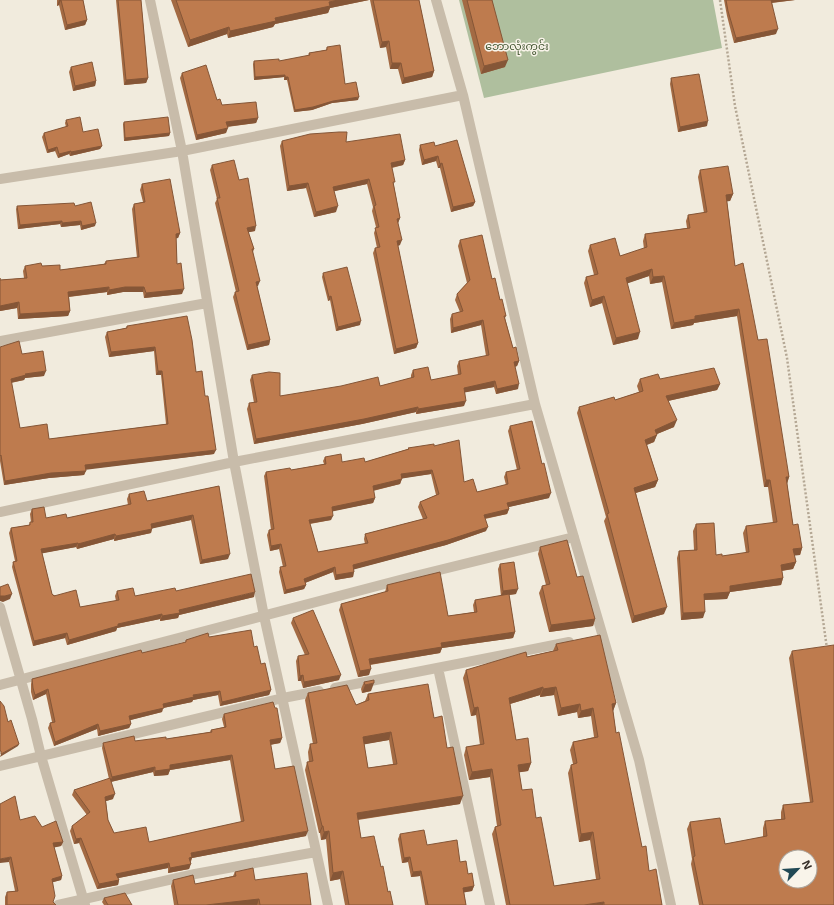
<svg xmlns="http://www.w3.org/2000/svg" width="834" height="905" viewBox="0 0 834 905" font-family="'Noto Sans','Noto Sans Myanmar',sans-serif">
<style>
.green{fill:#afbf9e}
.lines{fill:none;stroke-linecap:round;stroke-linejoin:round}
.path{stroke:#b4a794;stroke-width:2.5;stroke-dasharray:2 2;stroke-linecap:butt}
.street{stroke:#c8bcaa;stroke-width:10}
.wall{fill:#a36a43;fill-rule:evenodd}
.shaded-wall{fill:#855637}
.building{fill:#be7b4e;stroke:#855637;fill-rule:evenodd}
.labels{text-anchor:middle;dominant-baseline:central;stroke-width:3;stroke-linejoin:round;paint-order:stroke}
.park-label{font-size:11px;fill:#40532e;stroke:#f9f4ea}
</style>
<rect width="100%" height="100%" fill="#f1ebdd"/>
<path class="green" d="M 459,0 L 713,0 L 722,48 L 484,98 Z"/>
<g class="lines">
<path class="path" d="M 720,0 L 735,106 L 787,358 L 827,649"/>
<path class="street" d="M 150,0 L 182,151 L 234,462 L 264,616 L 328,905
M 436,0 L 463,95 L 535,404 L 639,760 L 671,905
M 0,179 L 182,151 L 463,95
M 0,341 L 207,303
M 0,512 L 234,462 L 535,404
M 0,607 L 32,719 L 41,756 L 85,905
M 438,668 L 490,905
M 0,685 L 415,576 L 574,537
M 335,688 L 569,642
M 0,766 L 283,698 L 319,691
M 58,905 L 195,874 L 316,852"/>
</g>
<path class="wall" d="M 57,0 L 83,0 L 87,20 L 85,25 L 65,30 L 59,5 L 57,6 Z
M 116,0 L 141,0 L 148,78 L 146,83 L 124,85 Z
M 171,0 L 369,0 L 330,8 L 328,13 L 275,24 L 273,27 L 228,38 L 227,34 L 188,47 Z
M 370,0 L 419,0 L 434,71 L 432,77 L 402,84 L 398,69 L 390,69 L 386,47 L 380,48 Z
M 462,0 L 492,0 L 505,67 L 481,74 Z
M 724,0 L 795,0 L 772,3 L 776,34 L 734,43 L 727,16 Z
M 327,47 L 345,84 L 358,100 L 332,103 L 312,110 L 294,112 L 287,80 L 284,80 L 284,77 L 254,80 L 253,64 L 254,61 L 279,61 L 308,56 L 309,53 L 326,50 Z
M 71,67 L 96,81 L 95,86 L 73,91 L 69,72 Z
M 182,73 L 217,100 L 222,105 L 258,118 L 256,123 L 227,127 L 226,133 L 196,140 L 180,78 Z
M 671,78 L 707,126 L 678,132 L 670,84 Z
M 66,120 L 102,146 L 100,149 L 70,156 L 69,154 L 58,158 L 55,151 L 47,153 L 42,137 L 44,133 L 66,127 L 65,123 Z
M 124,122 L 170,133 L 169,136 L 124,141 L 123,124 Z
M 282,141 L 346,142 L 405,160 L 403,165 L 392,168 L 394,186 L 400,218 L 398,223 L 400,245 L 398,246 L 418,343 L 416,348 L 394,354 L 373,253 L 375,248 L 377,248 L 374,233 L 376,227 L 372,211 L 373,207 L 367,184 L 334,191 L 336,212 L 314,217 L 306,188 L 287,191 L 280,146 Z
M 420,145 L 435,146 L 475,202 L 473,206 L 451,212 L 440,168 L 438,168 L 436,161 L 422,165 L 419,150 Z
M 212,165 L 239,180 L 255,231 L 248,232 L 254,249 L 253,252 L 258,286 L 257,286 L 270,340 L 269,345 L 247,350 L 233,297 L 235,292 L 236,292 L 215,203 L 217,199 L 210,170 Z
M 700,170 L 733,194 L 730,201 L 727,201 L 735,266 L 758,340 L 789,477 L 787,483 L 793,525 L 802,548 L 800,555 L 794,555 L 796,562 L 793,569 L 782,571 L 783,578 L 781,585 L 730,592 L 727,599 L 704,600 L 703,618 L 681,620 L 677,558 L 679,551 L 694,550 L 693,531 L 696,524 L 716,555 L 722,556 L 746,553 L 743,533 L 746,526 L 773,523 L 768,487 L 764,487 L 737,316 L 694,323 L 693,325 L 671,329 L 662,282 L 650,284 L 649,276 L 627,283 L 638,339 L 613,345 L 602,303 L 590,307 L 584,283 L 586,277 L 594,275 L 588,251 L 590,245 L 620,256 L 644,249 L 643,241 L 645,234 L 687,228 L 686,221 L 688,215 L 704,213 L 698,177 Z
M 142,184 L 180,233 L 178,238 L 176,238 L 177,264 L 182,294 L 144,298 L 143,292 L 123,292 L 107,295 L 107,292 L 69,297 L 70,311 L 68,316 L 18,319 L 17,308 L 0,311 L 0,278 L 0,280 L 24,278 L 23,271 L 25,266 L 42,266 L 60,270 L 104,264 L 106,261 L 137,258 L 132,209 L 134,204 L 143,202 L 140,190 Z
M 17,206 L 75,206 L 95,226 L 81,230 L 80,225 L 61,227 L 60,224 L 18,229 L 16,209 Z
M 460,240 L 492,279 L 506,316 L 505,318 L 513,348 L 519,361 L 517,366 L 515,367 L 518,389 L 496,394 L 494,387 L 465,392 L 464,406 L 416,414 L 416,412 L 362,424 L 254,444 L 247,409 L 249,403 L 254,403 L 250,380 L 252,375 L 280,396 L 380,386 L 411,378 L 411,375 L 413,370 L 431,380 L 458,375 L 457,366 L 459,361 L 486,356 L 481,325 L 451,333 L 450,319 L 452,314 L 460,312 L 455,300 L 457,294 L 467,283 L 458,246 Z
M 323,273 L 360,325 L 336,331 L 330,300 L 328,301 L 322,277 Z
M 127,326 L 196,372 L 214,454 L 86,469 L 84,475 L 49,478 L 4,485 L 0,461 L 0,347 L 22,354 L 44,376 L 25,378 L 24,380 L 11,383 L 20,428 L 49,439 L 166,424 L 161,375 L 156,375 L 154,351 L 109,357 L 105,337 L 107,332 L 126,328 Z
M 640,379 L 660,379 L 720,384 L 717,390 L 668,401 L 674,427 L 657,434 L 654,442 L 647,445 L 658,480 L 655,487 L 636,493 L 664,614 L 632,623 L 604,521 L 606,517 L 577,413 L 579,407 L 615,400 L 639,392 L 637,386 Z
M 510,426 L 549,498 L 508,507 L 509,509 L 507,514 L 485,519 L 486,531 L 446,545 L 354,569 L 353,577 L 335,580 L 333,572 L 305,583 L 306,585 L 304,589 L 284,594 L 279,572 L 280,567 L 283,567 L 279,549 L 270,551 L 267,535 L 269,530 L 271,530 L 264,476 L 266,472 L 291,470 L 324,464 L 323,461 L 325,457 L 342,462 L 365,462 L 408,449 L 408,448 L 434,446 L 464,482 L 477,492 L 506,485 L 504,477 L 506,472 L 517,470 L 508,431 ZM 431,474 L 436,495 L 420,502 L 418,507 L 423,519 L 365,534 L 364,539 L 365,544 L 318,552 L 310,524 L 331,520 L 332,511 L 373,503 L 375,498 L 373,491 L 400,484 L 402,478 Z
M 219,486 L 228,559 L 200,564 L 191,520 L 152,528 L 151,533 L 114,541 L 114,539 L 77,549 L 76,547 L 42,553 L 52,594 L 80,607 L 116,601 L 115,596 L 117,591 L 135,596 L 176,591 L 254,597 L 179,615 L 178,618 L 160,621 L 160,619 L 117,628 L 116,631 L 67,645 L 65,638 L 33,646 L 12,567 L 13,562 L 15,561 L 9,533 L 11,528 L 29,525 L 30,522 L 31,522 L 30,514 L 32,509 L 46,518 L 67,518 L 128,505 L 127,499 L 129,494 L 147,501 Z
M 540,547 L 577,577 L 595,619 L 593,626 L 549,632 L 539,593 L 542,586 L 546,585 L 538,554 Z
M 500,564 L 516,594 L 509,595 L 515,632 L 513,638 L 442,648 L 440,653 L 370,665 L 369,675 L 358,677 L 339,610 L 341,604 L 385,592 L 387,585 L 448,616 L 474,612 L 473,605 L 475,600 L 501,596 L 498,569 Z
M 293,618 L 339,680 L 303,688 L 301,681 L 298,681 L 296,661 L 298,656 L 305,655 L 291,623 Z
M 209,637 L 254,647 L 261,664 L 271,690 L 269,695 L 220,706 L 218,695 L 193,700 L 192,702 L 163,708 L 162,712 L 130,720 L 131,724 L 129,728 L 98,736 L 97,729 L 54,746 L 48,728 L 50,723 L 52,722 L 46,694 L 33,700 L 31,692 L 31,684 L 32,679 L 185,643 L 186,640 Z
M 556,644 L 616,703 L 613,711 L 616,733 L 642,847 L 649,871 L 662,905 L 506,905 L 492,834 L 495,827 L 497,826 L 490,777 L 469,780 L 464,755 L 466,747 L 480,745 L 476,715 L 471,716 L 463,678 L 466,670 L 553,651 ZM 540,695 L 540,697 L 554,695 L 558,716 L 577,712 L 578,718 L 591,716 L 594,737 L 573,742 L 570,750 L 573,764 L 571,765 L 568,773 L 579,842 L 590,840 L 596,879 L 554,886 L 536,818 L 522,790 L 519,772 L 528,771 L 531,763 L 516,740 L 510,704 Z
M 792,651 L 834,905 L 699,905 L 691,864 L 692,859 L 687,829 L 690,822 L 725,844 L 763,837 L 763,828 L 765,821 L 781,819 L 781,812 L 783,805 L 810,802 L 789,658 Z
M 364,682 L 371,691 L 362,693 L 361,689 Z
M 308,693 L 356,705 L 365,701 L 368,694 L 434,718 L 447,748 L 460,804 L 358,820 L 361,838 L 381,867 L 388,892 L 393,905 L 345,905 L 340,879 L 330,881 L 326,839 L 321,840 L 320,833 L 319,833 L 305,770 L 307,762 L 309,762 L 308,752 L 310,744 L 313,744 L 305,700 ZM 389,740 L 393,764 L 368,768 L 364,744 Z
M 224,714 L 282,738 L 280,743 L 270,745 L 275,769 L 306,836 L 192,858 L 189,869 L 168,873 L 168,868 L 118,878 L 119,880 L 118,885 L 97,889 L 79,843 L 74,844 L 70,831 L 72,826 L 87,815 L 72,795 L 74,790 L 109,779 L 102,748 L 103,743 L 166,739 L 210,732 L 211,730 L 224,727 L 222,719 ZM 230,760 L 241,822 L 149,842 L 114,833 L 108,820 L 106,801 L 113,799 L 111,782 L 153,772 L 154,776 L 168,775 L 170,770 Z
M 20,820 L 42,827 L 63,842 L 61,846 L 54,847 L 62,876 L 61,880 L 53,882 L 53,902 L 56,905 L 5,905 L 5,897 L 7,892 L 15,891 L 9,862 Z
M 400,834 L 427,845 L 460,862 L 468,874 L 474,886 L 472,891 L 464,892 L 466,905 L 425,905 L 420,876 L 411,877 L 408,862 L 402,863 L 398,839 Z
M 235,872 L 255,880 L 311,905 L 174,905 L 171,886 L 173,880 L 195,884 L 233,876 Z
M 104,898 L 132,905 L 104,905 L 102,902 Z"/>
<path class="shaded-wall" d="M 59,0 L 61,0 L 59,5 L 57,6 Z
M 338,0 L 369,0 L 330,8 L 328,13 L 275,24 L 273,27 L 228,38 L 230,31 L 329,2 Z
M 770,0 L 795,0 L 769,3 Z
M 87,20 L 85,25 L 65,30 L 67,25 Z
M 229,27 L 227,34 L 188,47 L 190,40 Z
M 778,29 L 776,34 L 734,43 L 736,38 Z
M 389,41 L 386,47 L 380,48 L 382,42 Z
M 508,60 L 505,67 L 481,74 L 484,66 Z
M 392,63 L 401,63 L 398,69 L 390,69 Z
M 434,71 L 432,77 L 402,84 L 404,78 Z
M 285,75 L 284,77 L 254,80 L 255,77 Z
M 285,77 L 288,77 L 287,80 L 284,80 Z
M 148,78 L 146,83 L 124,85 L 126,80 Z
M 96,81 L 95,86 L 73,91 L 75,86 Z
M 359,97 L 358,100 L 332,103 L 312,110 L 294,112 L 295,110 L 333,101 Z
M 258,118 L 256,123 L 224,127 L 226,122 Z
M 708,121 L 707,126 L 678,132 L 680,127 Z
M 228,128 L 226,133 L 196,140 L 197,135 Z
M 170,133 L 169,136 L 124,141 L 125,138 Z
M 102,146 L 100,149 L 70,156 L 71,152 Z
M 57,147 L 55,151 L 47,153 L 48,150 Z
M 71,151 L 69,154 L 58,158 L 59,154 Z
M 438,156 L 436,161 L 422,165 L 424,160 Z
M 405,160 L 403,165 L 389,168 L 391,163 Z
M 442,163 L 440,168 L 438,168 L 440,164 Z
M 369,179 L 367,184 L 331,192 L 333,187 Z
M 308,183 L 306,188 L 287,191 L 289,186 Z
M 733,194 L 730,201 L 723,202 L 726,195 Z
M 475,202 L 473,206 L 451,212 L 453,207 Z
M 338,206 L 336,212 L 314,217 L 316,212 Z
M 400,218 L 398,223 L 395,224 L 397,219 Z
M 62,221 L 60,224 L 18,229 L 20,225 Z
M 81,221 L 80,225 L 61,227 L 62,223 Z
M 96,223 L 95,226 L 81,230 L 82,226 Z
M 256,226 L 255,231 L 245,233 L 247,228 Z
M 180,233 L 178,238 L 174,239 L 176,234 Z
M 402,240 L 400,245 L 395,246 L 397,241 Z
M 652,269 L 649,276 L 623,285 L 626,278 Z
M 664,276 L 662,282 L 650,284 L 653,277 Z
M 260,281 L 258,286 L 254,287 L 256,282 Z
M 109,287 L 107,292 L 66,297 L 68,292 Z
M 125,287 L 144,287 L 143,292 L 123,292 L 107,295 L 109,290 Z
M 184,289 L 182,294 L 144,298 L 146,293 Z
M 331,296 L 330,300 L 328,301 L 329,297 Z
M 604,296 L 602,303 L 590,307 L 592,300 Z
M 19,302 L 17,308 L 0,311 L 0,306 Z
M 739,309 L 737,316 L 694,323 L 693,325 L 671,329 L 674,323 L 695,316 Z
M 70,311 L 68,316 L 18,319 L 20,314 Z
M 483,320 L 481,325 L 451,333 L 453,328 Z
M 361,321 L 360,325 L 336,331 L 338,327 Z
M 640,332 L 638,339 L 613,345 L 616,338 Z
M 270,340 L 269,345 L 247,350 L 248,345 Z
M 418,343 L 416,348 L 394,354 L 396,349 Z
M 155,347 L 154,351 L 109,357 L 111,352 Z
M 519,361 L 517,366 L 512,367 L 514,362 Z
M 46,371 L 44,376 L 25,378 L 24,380 L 9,383 L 11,379 L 25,374 Z
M 158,371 L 162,371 L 161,375 L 156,375 Z
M 495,381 L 494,387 L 462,393 L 464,388 Z
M 519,384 L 518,389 L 496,394 L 497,389 Z
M 720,384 L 717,390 L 663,402 L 666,396 Z
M 466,401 L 464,406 L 416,414 L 418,409 Z
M 418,407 L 416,412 L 362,424 L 254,444 L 256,439 Z
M 677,420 L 674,427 L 652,436 L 655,430 Z
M 657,435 L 654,442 L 643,446 L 645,440 Z
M 216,450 L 214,454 L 84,470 L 85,465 Z
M 432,470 L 431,474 L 399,479 L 401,474 Z
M 86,471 L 84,475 L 49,478 L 4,485 L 5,481 L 51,473 Z
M 786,477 L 789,477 L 787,484 Z
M 402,479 L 400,484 L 371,491 L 373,486 Z
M 658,480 L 655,487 L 632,494 L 634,488 Z
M 766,480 L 770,480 L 768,487 L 764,487 Z
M 551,493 L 549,498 L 505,508 L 507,503 Z
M 375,498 L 373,503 L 330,512 L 332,507 Z
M 509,509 L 507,514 L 482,519 L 484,515 Z
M 193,515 L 191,520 L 150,529 L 151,524 Z
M 333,516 L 331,520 L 307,524 L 309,520 Z
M 488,527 L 486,531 L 446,545 L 352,570 L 353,565 Z
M 152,529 L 151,533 L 114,541 L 116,536 Z
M 115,534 L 114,539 L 77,549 L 78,544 Z
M 78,543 L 76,547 L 39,554 L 41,549 Z
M 281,544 L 279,549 L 270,551 L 271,546 Z
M 802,548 L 800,555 L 791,556 L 793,549 Z
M 230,554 L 228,559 L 200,564 L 202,560 Z
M 796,562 L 793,569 L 779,571 L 781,565 Z
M 335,567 L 333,572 L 302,584 L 304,579 Z
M 354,572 L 353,577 L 335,580 L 336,575 Z
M 783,578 L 781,585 L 730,592 L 727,599 L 701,600 L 704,594 L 730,586 Z
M 306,585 L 304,589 L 284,594 L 286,590 Z
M 518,589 L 516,594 L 501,596 L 503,591 Z
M 255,592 L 254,597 L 179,615 L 178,618 L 160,621 L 162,616 L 179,610 Z
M 12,594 L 10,599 L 3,602 L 0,601 L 0,596 Z
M 667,607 L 664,614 L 632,623 L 634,616 Z
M 705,612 L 703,618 L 681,620 L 683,613 Z
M 162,614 L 160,619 L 117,628 L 116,631 L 67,645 L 69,640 L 118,624 Z
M 595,619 L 593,626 L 549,632 L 551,625 Z
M 515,632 L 513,638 L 442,648 L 440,653 L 367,665 L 369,659 L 441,643 Z
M 67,633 L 65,638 L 33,646 L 34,641 Z
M 371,669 L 369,675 L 358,677 L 360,671 Z
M 303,675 L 301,681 L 298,681 L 300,676 Z
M 341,675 L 339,680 L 303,688 L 304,682 Z
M 374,683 L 371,691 L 362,693 L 365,685 Z
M 543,687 L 540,695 L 506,705 L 509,698 Z
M 556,687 L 554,695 L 540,697 L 543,689 Z
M 48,689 L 46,694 L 33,700 L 35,695 Z
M 271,690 L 269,695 L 220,706 L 222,702 Z
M 220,691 L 218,695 L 193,700 L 192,702 L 163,708 L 162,712 L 127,721 L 129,716 L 163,704 L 193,695 Z
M 616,703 L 613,711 L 609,712 L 612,704 Z
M 580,704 L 577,712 L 558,716 L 561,708 Z
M 478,707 L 476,715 L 471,716 L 474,708 Z
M 593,708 L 591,716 L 578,718 L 581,711 Z
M 98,724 L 97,729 L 54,746 L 55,742 Z
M 131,724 L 129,728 L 98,736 L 100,731 Z
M 391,732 L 389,740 L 361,745 L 363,737 Z
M 282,738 L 280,743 L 268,745 L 270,740 Z
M 19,744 L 18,746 L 0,757 L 1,754 Z
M 232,755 L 230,760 L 170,770 L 168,775 L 154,776 L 155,771 L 170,765 Z
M 531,763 L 528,771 L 515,773 L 518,765 Z
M 155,767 L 153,772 L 110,782 L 112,777 Z
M 492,769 L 490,777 L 469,780 L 472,772 Z
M 115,794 L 113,799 L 103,802 L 105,797 Z
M 463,796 L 460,804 L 354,820 L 357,813 Z
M 322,826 L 323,826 L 320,833 L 319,833 Z
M 308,831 L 306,836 L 192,858 L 190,862 L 188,863 L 191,853 Z
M 329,831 L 326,839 L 321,840 L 324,832 Z
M 593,832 L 590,840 L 579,842 L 581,834 Z
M 81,838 L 79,843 L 74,844 L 76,839 Z
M 63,842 L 61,846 L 52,848 L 53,843 Z
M 11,857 L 9,862 L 0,863 L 0,859 Z
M 410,857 L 408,862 L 402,863 L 404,858 Z
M 169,863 L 168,868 L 114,879 L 116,874 Z
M 191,864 L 189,869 L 168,873 L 170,868 Z
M 343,871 L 340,879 L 330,881 L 333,873 Z
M 421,871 L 420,876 L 411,877 L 413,872 Z
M 62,876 L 61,880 L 50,883 L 52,879 Z
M 119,880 L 118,885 L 97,889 L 99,884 Z
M 474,886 L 472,891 L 461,893 L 463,888 Z
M 259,899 L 257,905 L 206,905 Z
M 604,902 L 603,905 L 584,905 Z"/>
<path class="building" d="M 59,0 L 83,0 L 87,20 L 67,25 L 61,0 Z
M 118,0 L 141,0 L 148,78 L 126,80 Z
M 176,0 L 338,0 L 329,2 L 330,6 L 275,18 L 276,21 L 230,31 L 229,27 L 190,40 Z
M 373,0 L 419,0 L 434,71 L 404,78 L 401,63 L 392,63 L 389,41 L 382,42 Z
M 467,0 L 492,0 L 508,60 L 484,66 Z
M 726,0 L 771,0 L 778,29 L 736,38 L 728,11 Z
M 340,45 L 345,84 L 356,82 L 359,97 L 333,101 L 313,107 L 295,110 L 288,77 L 285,77 L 285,75 L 255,77 L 254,61 L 279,59 L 279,61 L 310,55 L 309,53 L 327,50 L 327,47 Z
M 92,62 L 96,81 L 75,86 L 71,67 Z
M 206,65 L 217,100 L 220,99 L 222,105 L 256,102 L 258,118 L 226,122 L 228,128 L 197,135 L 182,73 Z
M 699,74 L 708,121 L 680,127 L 671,78 Z
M 80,117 L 83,132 L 98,129 L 102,146 L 71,152 L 71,151 L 59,154 L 57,147 L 48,150 L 44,133 L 68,126 L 66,120 Z
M 168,117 L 170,133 L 125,138 L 124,122 Z
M 339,132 L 347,132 L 346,142 L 400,134 L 405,160 L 391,163 L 395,182 L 393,182 L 400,218 L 397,219 L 402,240 L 397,241 L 418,343 L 396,349 L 375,248 L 380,247 L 375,228 L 379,227 L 374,206 L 376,205 L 369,179 L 333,187 L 338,206 L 316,212 L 308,183 L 289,186 L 282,141 L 310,134 Z
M 457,140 L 475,202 L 453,207 L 442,163 L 440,164 L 438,156 L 424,160 L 420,145 L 434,142 L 435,146 Z
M 234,160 L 239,180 L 248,178 L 256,226 L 247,228 L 254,249 L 252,249 L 260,281 L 256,282 L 270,340 L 248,345 L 235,292 L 239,291 L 217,198 L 220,198 L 212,165 Z
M 728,166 L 733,194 L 726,195 L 735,266 L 743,263 L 758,340 L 767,339 L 789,477 L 786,477 L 793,525 L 798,524 L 802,548 L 793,549 L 796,562 L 781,565 L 783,578 L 730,586 L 730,592 L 704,594 L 705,612 L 683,613 L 679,551 L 697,550 L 696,524 L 714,523 L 716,555 L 722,554 L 722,556 L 749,552 L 746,526 L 777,522 L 770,480 L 766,480 L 739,309 L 695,316 L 695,319 L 674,323 L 664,276 L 653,277 L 652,269 L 626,278 L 640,332 L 616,338 L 604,296 L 592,300 L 586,277 L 598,274 L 590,245 L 615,238 L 620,256 L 647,247 L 645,234 L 690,228 L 688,215 L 707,212 L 700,170 Z
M 170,179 L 180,233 L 176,234 L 177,264 L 181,263 L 184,289 L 146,293 L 144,287 L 125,287 L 109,290 L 109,287 L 68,292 L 70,311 L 20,314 L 19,302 L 0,306 L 0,278 L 0,280 L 27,278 L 25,266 L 41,263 L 42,266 L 60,265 L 60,270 L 106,264 L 106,261 L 139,257 L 134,204 L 145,202 L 142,184 Z
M 91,202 L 96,223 L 82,226 L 81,221 L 62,223 L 62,221 L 20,225 L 17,206 L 74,203 L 75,206 Z
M 482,235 L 492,279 L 495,278 L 500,300 L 502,299 L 506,316 L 504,316 L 513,348 L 516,347 L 519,361 L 514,362 L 519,384 L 497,389 L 495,381 L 464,388 L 466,401 L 418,409 L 418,407 L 364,419 L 256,439 L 249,403 L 257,402 L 252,375 L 269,372 L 280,373 L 280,396 L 341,386 L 378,377 L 380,386 L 414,377 L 413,370 L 428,367 L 431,380 L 461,374 L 459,361 L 489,355 L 483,320 L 453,328 L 452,314 L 463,311 L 457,294 L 470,280 L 460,240 Z
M 347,267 L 361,321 L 338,327 L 331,296 L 329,297 L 323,273 Z
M 187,316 L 192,340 L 196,372 L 202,371 L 205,396 L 208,396 L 216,450 L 85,465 L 86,471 L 51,473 L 5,481 L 1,455 L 0,456 L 0,347 L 19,341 L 22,354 L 43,351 L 46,371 L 25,374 L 26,375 L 11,379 L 20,428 L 47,424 L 49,439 L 168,424 L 162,371 L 158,371 L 155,347 L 111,352 L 107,332 L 127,328 L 127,326 Z
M 714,368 L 720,384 L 666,396 L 677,420 L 655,430 L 657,435 L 645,440 L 658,480 L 634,488 L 667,607 L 634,616 L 607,514 L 609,513 L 579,407 L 614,397 L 615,400 L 643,391 L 640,379 L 658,374 L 660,379 Z
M 532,421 L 542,464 L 544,463 L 551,493 L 507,503 L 509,509 L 484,515 L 488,527 L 448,540 L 353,565 L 354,572 L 336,575 L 335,567 L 304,579 L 306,585 L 286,590 L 280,567 L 286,566 L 281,544 L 271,546 L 269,530 L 274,529 L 266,472 L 290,468 L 291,470 L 326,464 L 325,457 L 341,454 L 342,462 L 364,458 L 365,462 L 409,449 L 408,448 L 434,444 L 434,446 L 459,440 L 464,482 L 473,479 L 477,492 L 508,484 L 506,472 L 520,469 L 510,426 ZM 432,470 L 439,494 L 420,502 L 427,518 L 365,534 L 368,543 L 318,552 L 309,520 L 333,516 L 332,507 L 375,498 L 373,486 L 402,479 L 401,474 Z
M 219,486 L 230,554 L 202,560 L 193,515 L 151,524 L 152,529 L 137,532 L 116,536 L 115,534 L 78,544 L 78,543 L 41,549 L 52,594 L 54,596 L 76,590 L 80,607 L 119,600 L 117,591 L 133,588 L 135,596 L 175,588 L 176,591 L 251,574 L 255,592 L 179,610 L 180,613 L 162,616 L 162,614 L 118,624 L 118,626 L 69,640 L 67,633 L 34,641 L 13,562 L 17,561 L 11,528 L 30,525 L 30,522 L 33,522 L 32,509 L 44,507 L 46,518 L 66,514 L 67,518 L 131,504 L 129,494 L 144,491 L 147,501 Z
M 567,540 L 577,577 L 583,576 L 595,619 L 551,625 L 542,586 L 550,584 L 540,547 Z
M 514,562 L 518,589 L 503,591 L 500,564 Z
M 440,572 L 448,616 L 477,612 L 475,600 L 509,594 L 515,632 L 441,643 L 442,647 L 369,659 L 371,669 L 360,671 L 341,604 L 388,591 L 387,585 Z
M 8,584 L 12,594 L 5,596 L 0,596 L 0,587 Z
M 313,610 L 341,675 L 304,682 L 303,675 L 300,676 L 298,656 L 309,654 L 293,618 Z
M 251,630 L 254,647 L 257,646 L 261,664 L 265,663 L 271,690 L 222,702 L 220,691 L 193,695 L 194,697 L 163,704 L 164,708 L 129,716 L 131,724 L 100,731 L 98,724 L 55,742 L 50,723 L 55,722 L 48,689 L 35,695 L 33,688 L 32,679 L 141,650 L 142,653 L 186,642 L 186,640 L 208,633 L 209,637 Z
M 600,635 L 616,703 L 612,704 L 616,733 L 619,732 L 642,847 L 646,846 L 649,871 L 656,869 L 662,905 L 604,905 L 604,902 L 584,905 L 510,905 L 495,827 L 501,825 L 492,769 L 472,772 L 466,747 L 484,744 L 478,707 L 474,708 L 466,670 L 526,652 L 527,657 L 558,650 L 556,644 ZM 543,687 L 543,689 L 556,687 L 561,708 L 580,704 L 581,711 L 593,708 L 598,737 L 573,742 L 577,763 L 571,765 L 581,834 L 593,832 L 600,879 L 554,886 L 541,817 L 536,818 L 532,789 L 522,790 L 518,765 L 531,763 L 528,738 L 516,740 L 509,698 Z
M 834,645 L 834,905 L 703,905 L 693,857 L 695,856 L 690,822 L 720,818 L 725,844 L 767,836 L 765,821 L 785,819 L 783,805 L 813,802 L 792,651 ZM 786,857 L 810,857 L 810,881 L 786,881 Z
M 374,680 L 374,683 L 365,685 L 364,682 Z
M 428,684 L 434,718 L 442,716 L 447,748 L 453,747 L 463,796 L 357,813 L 361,838 L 374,836 L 381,867 L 383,866 L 388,892 L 390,891 L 393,905 L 349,905 L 343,871 L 333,873 L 329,831 L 324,832 L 323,826 L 322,826 L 307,762 L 313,761 L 310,744 L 317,743 L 308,693 L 347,685 L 356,705 L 369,700 L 368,694 ZM 391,732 L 397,764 L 368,768 L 363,737 Z
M 0,701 L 4,706 L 8,722 L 11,720 L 19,744 L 1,754 L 1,751 L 0,751 Z
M 273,702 L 275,708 L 277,708 L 282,738 L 270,740 L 275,769 L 294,766 L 308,831 L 191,853 L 192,857 L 189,858 L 191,864 L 170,868 L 169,863 L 116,874 L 119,880 L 99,884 L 81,838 L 76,839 L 72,826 L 90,812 L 74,790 L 110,778 L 115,794 L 105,797 L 108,820 L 114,833 L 146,827 L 149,842 L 244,821 L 232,755 L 170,765 L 170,769 L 155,771 L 155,767 L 112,777 L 103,743 L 134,736 L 135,741 L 166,737 L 166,739 L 212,732 L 211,730 L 226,727 L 224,714 Z
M 15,796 L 20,820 L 35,816 L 42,827 L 56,821 L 63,842 L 53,843 L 62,876 L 52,879 L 55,896 L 53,902 L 56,905 L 7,905 L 7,892 L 18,891 L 11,857 L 0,859 L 0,804 Z
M 424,830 L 427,845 L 457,840 L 460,862 L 466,861 L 468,874 L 472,873 L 474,886 L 463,888 L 466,905 L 428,905 L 421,871 L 413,872 L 410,857 L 404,858 L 400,834 Z
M 253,868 L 255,880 L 307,873 L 311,905 L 260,905 L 259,899 L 206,905 L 178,905 L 173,880 L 193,875 L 195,884 L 236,876 L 235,872 Z
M 125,893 L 132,905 L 108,905 L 104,898 Z"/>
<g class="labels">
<g class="park-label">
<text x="517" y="45">ဘောလုံးကွင်း</text>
</g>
</g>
<g transform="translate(798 869) rotate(65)"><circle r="19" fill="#f9f4ea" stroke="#aba59d"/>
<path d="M0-3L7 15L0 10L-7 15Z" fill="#214955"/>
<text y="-6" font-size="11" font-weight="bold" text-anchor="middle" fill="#362f29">N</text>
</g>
</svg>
